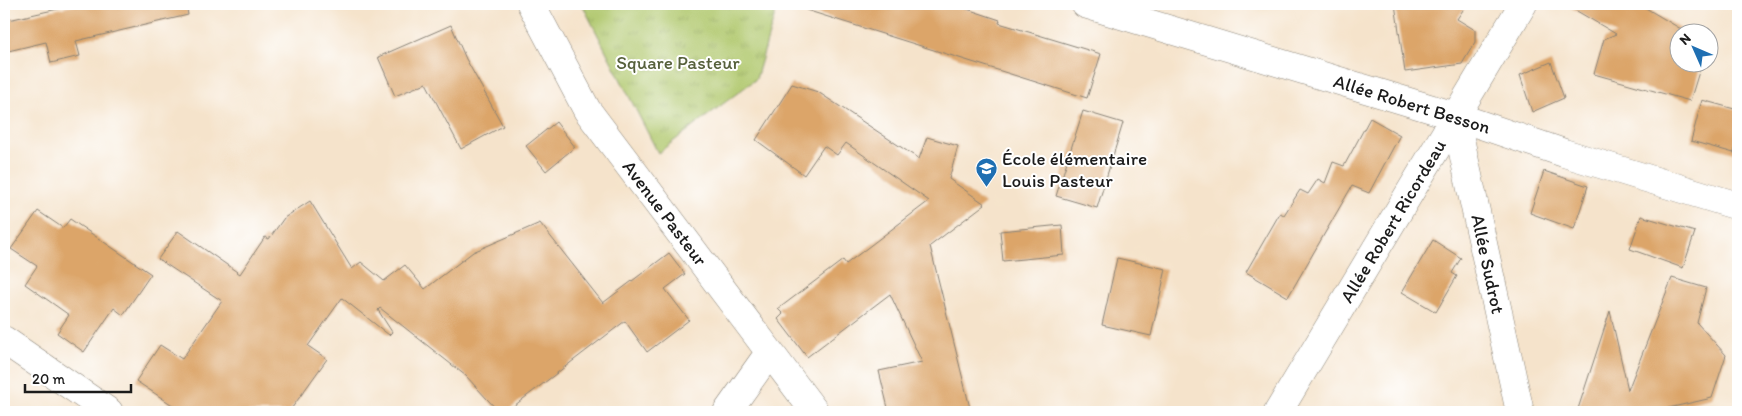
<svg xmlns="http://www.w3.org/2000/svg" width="1742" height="416" viewBox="0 0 1742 416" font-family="Itim,sans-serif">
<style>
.park{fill:url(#park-tufts);stroke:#667244}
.building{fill:#dca569}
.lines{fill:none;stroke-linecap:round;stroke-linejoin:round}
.minor-casing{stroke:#888074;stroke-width:29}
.minor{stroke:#fff;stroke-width:28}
.labels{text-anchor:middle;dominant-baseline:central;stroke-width:4;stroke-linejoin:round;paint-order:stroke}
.park-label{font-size:19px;fill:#57613c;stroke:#fff}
.street-label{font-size:19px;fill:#1c1c1c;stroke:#fff}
.poi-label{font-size:19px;fill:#1c1c1c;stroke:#fff;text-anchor:start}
</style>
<defs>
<pattern id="park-tufts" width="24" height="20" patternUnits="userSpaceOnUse" patternTransform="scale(1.25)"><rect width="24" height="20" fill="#b0c86d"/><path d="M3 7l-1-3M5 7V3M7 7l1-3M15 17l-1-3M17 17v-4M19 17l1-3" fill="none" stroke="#97ab5e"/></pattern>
</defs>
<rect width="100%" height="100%" fill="#fff"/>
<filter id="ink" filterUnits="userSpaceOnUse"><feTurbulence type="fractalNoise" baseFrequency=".02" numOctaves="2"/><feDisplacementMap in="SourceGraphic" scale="10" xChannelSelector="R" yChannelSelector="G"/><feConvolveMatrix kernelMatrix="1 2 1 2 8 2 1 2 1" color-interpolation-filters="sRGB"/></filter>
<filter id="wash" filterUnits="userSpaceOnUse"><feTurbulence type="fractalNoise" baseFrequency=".0096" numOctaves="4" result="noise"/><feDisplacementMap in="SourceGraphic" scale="20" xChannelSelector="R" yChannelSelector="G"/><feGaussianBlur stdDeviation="1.12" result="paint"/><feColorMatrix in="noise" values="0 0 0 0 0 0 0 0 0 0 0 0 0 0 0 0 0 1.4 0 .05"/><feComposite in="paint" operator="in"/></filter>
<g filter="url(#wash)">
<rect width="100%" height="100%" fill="#f5e3cb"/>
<path class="park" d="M 582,4 L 778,4 L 756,79 L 658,153 Z"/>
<g id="blocks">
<path class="building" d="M 80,4 L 186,4 L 188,15 L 76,41 L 80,56 L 51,63 L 46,42 L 4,52 L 4,21 Z
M 807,4 L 952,4 L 1000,20 L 999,23 L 1101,54 L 1087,98 L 806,10 Z
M 1395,4 L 1467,4 L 1457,19 L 1475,30 L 1475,42 L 1462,64 L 1405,72 Z
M 1565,4 L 1639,4 L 1686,32 L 1680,32 L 1680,62 L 1702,62 L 1690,101 L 1594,74 L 1604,39 L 1616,34 Z
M 451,25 L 466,59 L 503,126 L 461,149 L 426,83 L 395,96 L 378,57 Z
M 1551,62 L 1564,98 L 1532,112 L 1520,75 Z
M 792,84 L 818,92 L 919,159 L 927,137 L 958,146 L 949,179 L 985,204 L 930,246 L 971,412 L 889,412 L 879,371 L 922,362 L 890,294 L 807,357 L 778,319 L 783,314 L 778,309 L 843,260 L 846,264 L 929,201 L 846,143 L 837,155 L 824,146 L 804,175 L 756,140 Z
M 1702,100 L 1738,110 L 1738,138 L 1734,153 L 1691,141 Z
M 1083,111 L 1123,123 L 1097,208 L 1056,196 Z
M 1370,118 L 1400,135 L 1369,193 L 1352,186 L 1288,297 L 1246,272 L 1280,213 L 1284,215 L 1300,190 L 1308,194 L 1318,179 L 1325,183 L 1333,162 L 1344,166 Z
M 556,122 L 575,147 L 546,171 L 526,146 Z
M 1544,171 L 1588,186 L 1574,229 L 1530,213 Z
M 310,201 L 352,269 L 361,262 L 384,281 L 405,265 L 425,289 L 473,252 L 540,223 L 603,303 L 669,253 L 685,274 L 665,289 L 689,320 L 647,352 L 625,321 L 506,412 L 499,412 L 466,376 L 380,308 L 378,310 L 392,332 L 389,335 L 342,298 L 308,346 L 327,359 L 289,412 L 183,412 L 136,381 L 160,345 L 182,359 L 222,301 L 158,259 L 178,231 L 240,274 L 265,237 L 269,239 L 284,218 Z
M 38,211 L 63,228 L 70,219 L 151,274 L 123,315 L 114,308 L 84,352 L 57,333 L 69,315 L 25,284 L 37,266 L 11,249 Z
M 1641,216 L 1695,232 L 1683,268 L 1630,249 Z
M 1062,225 L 1064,255 L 1003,261 L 1000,231 Z
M 1433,240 L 1461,258 L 1452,273 L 1457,276 L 1436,312 L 1402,292 Z
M 1117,258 L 1166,269 L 1151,336 L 1102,325 Z
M 1672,278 L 1706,288 L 1697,323 L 1726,355 L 1712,398 L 1651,412 L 1577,412 L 1610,311 L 1628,390 Z"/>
</g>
</g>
<g filter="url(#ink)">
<use href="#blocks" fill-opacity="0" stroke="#888074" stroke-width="1"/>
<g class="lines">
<defs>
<path id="minor" d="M 531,4 L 587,110 L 815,412
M 1085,4 L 1455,116 L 1564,153 L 1738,206
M 1455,116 L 1520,412
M 4,340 L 109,412
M 727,412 L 769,353
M 1278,412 L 1523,4"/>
</defs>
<use href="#minor" class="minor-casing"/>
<use href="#minor" class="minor"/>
</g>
</g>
<defs>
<symbol id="school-pin" viewBox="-11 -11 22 30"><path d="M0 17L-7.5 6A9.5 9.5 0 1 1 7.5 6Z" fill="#1f6fb2" stroke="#fff"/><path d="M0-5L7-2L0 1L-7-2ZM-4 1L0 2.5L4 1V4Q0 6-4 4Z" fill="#fff"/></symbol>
</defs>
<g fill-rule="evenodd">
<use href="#school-pin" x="974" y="156" width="25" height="34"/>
</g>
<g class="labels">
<g class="park-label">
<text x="678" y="62">Square Pasteur</text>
</g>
<g class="street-label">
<text transform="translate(1412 104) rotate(17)">Allée Robert Besson</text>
<text transform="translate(665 213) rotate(53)">Avenue Pasteur</text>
<text transform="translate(1393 221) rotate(-59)">Allée Robert Ricordeau</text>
<text transform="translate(1488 264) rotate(78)">Allée Sudrot</text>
</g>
<g class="poi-label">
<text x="1002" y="158">École élémentaire<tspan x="1002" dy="22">Louis Pasteur</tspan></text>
</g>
</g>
<rect width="1742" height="416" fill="none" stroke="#fff" stroke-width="20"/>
<g transform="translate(1694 48) rotate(315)"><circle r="24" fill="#ffffff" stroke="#a4a4a4"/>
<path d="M0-4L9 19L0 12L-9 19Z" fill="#1f6fb2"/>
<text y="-8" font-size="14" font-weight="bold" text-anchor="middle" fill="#1c1c1c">N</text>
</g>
<path d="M25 384v8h106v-8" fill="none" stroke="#1c1c1c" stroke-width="2.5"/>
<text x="32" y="384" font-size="15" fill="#1c1c1c" stroke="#ffffff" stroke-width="4" paint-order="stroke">20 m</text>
</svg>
